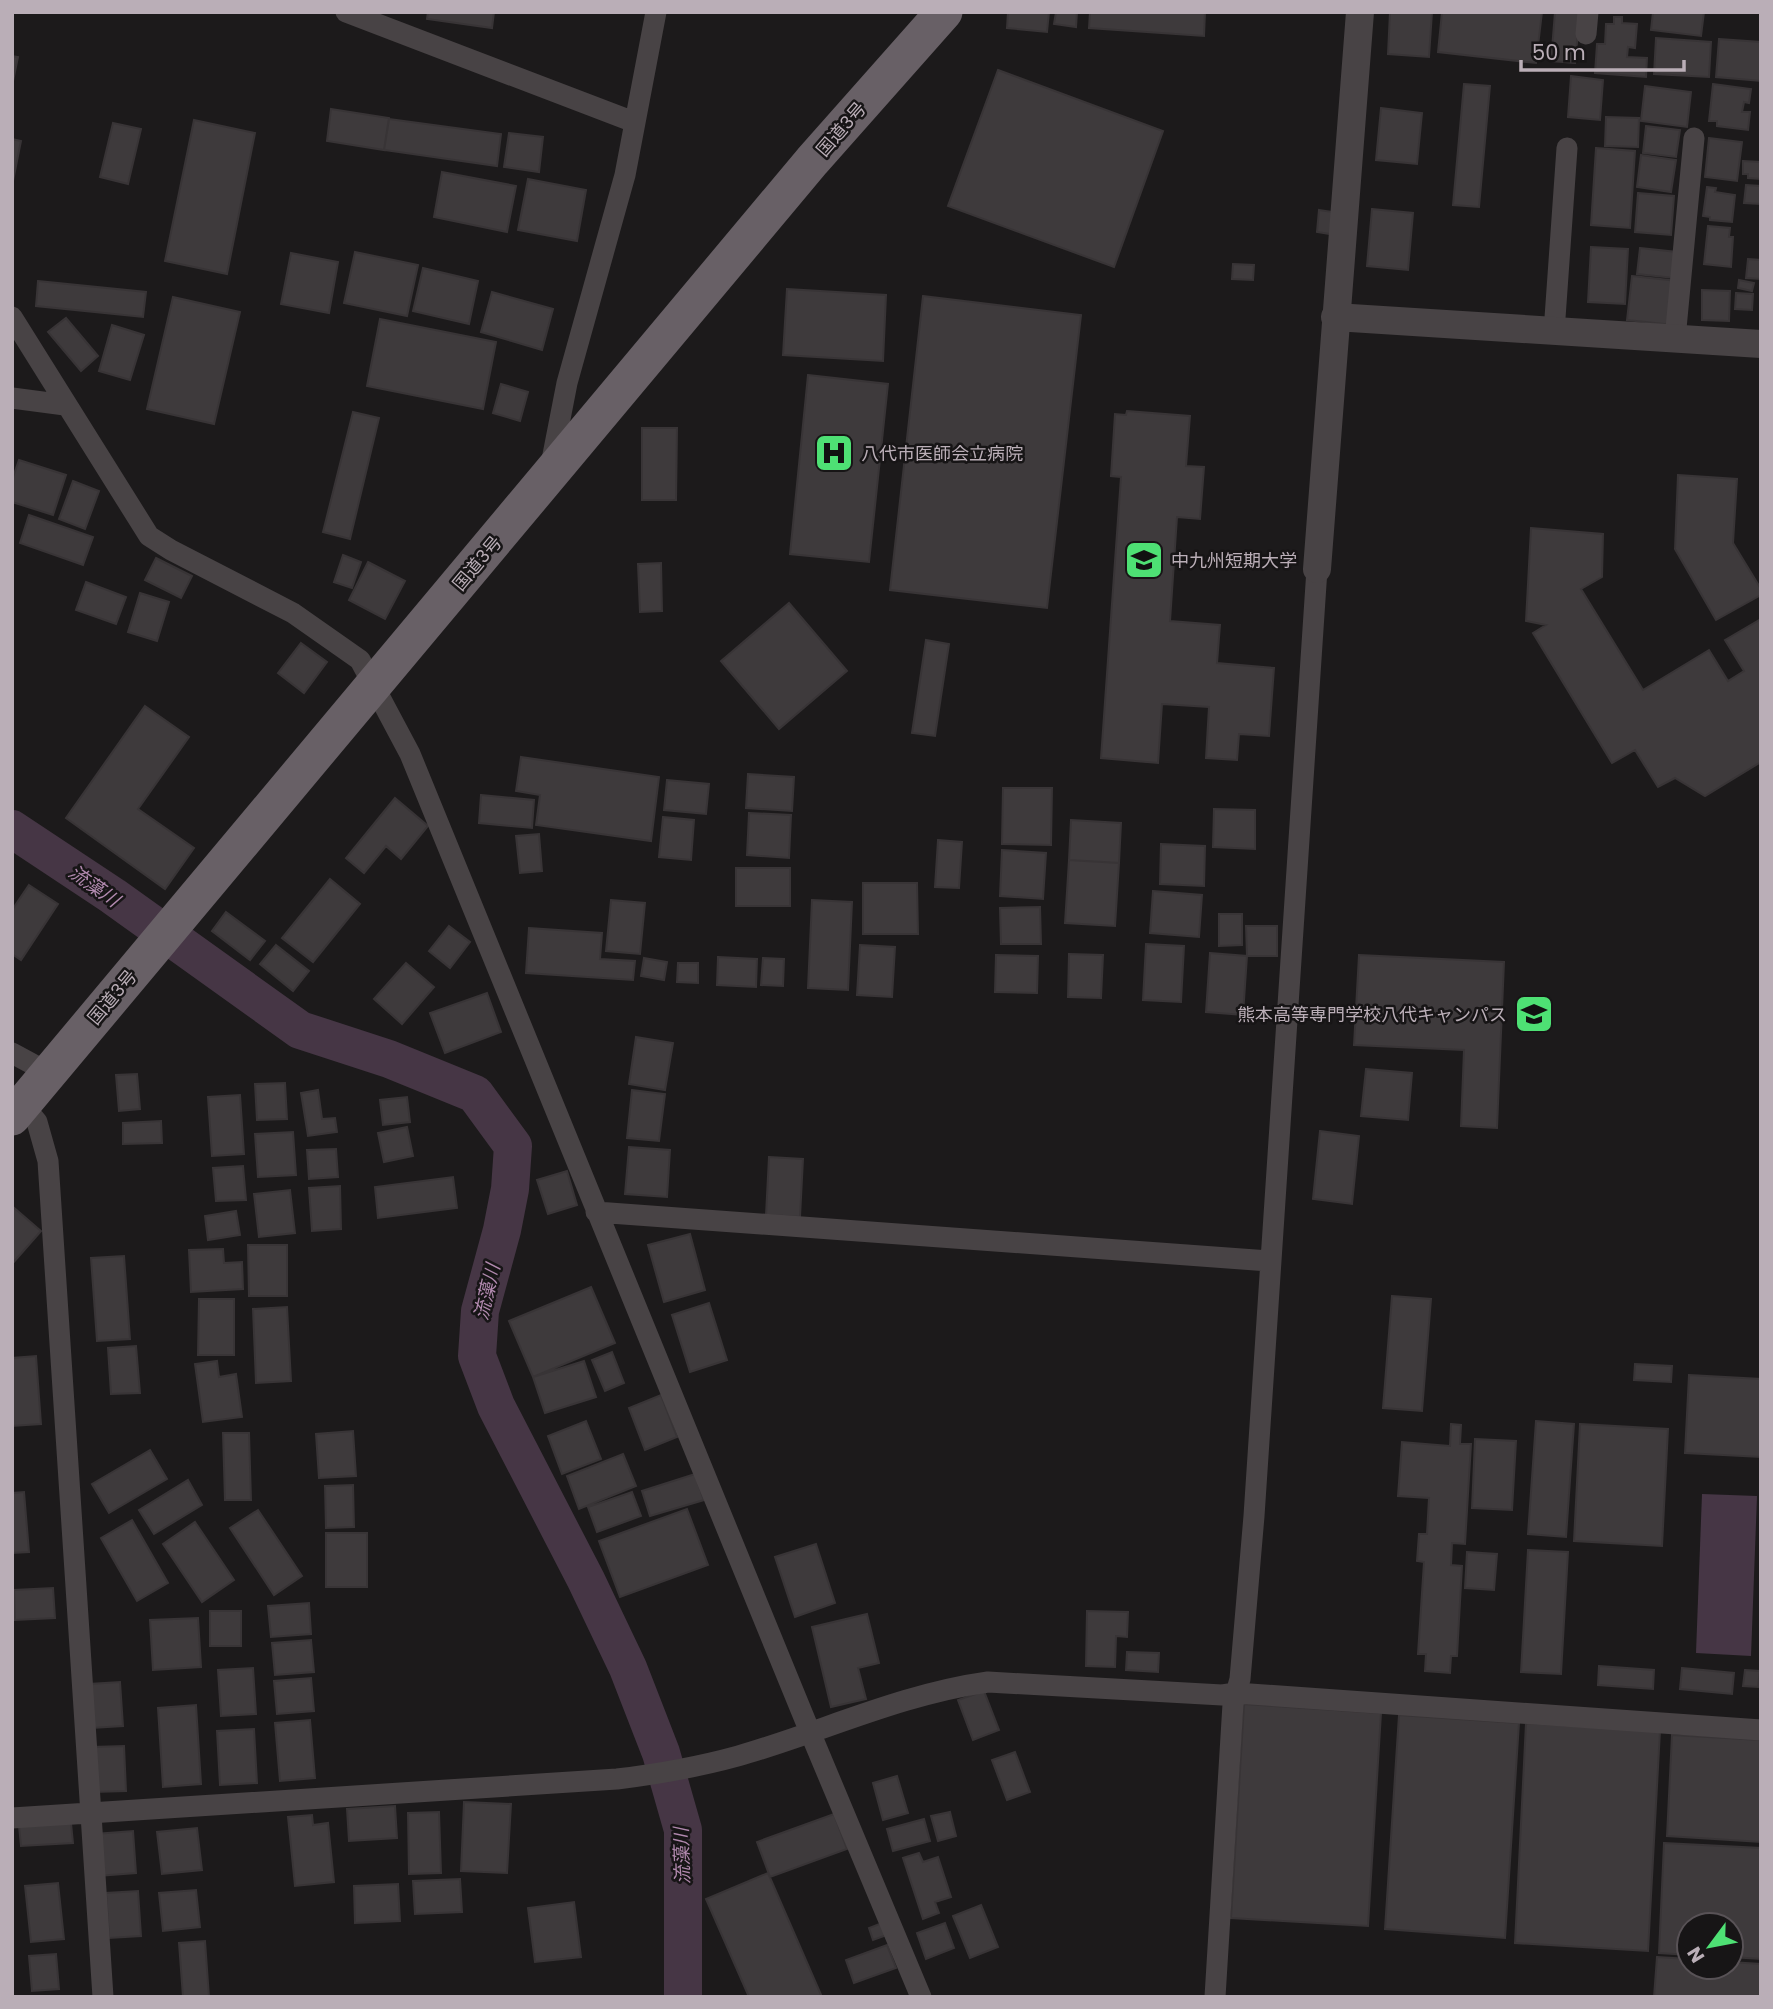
<svg xmlns="http://www.w3.org/2000/svg" width="1773" height="2009" viewBox="0 0 1773 2009" font-family="Poppins,'Noto Sans JP',sans-serif">
<style>
.water{fill:#463645}
.lines{fill:none;stroke-linecap:round;stroke-linejoin:round}
.river{stroke:#463645;stroke-width:38}
.building{fill:#3e3a3c;stroke:#383436;stroke-width:2}
.minor{stroke:#484345;stroke-width:21}
.tertiary{stroke:#484345;stroke-width:28}
.trunk{stroke:#686066;stroke-width:37}
.labels{text-anchor:middle;dominant-baseline:central;stroke-width:5;stroke-linejoin:round;paint-order:stroke}
.street-label{font-size:18px;fill:#baaeb7;stroke:#171516}
.poi-label{font-size:18px;fill:#baaeb7;stroke:#171516;text-anchor:start}
.water-label{font-size:19px;font-style:italic;fill:#b189ae;stroke:#171516}
</style>
<rect width="100%" height="100%" fill="#1c1a1b"/>
<path class="water" d="M 1702,1494 L 1757,1496 L 1751,1656 L 1696,1653 Z"/>
<g class="lines">
<path class="river" d="M 12,829 L 113,896 L 300,1030 L 389,1059 L 475,1094 L 513,1146 L 510,1189 L 502,1230 L 480,1311 L 477,1356 L 496,1406 L 586,1580 L 628,1668 L 661,1753 L 683,1830 L 683,1997"/>
</g>
<path class="building" d="M 428,12 L 494,12 L 492,28 L 427,19 Z
M 1008,12 L 1049,12 L 1047,32 L 1007,28 Z
M 1056,12 L 1077,12 L 1076,27 L 1054,24 Z
M 1090,12 L 1205,12 L 1204,36 L 1089,28 Z
M 1390,12 L 1432,12 L 1429,57 L 1388,54 Z
M 1442,12 L 1542,12 L 1536,63 L 1438,52 Z
M 1555,12 L 1580,12 L 1575,63 L 1551,61 Z
M 1653,12 L 1704,12 L 1701,36 L 1651,30 Z
M 1614,17 L 1622,17 L 1622,23 L 1637,24 L 1635,48 L 1628,47 L 1627,57 L 1647,58 L 1646,77 L 1595,73 L 1597,44 L 1605,44 L 1606,24 L 1614,24 Z
M 1656,38 L 1711,42 L 1709,77 L 1654,74 Z
M 1719,39 L 1761,42 L 1761,81 L 1716,77 Z
M 12,56 L 18,57 L 12,86 Z
M 998,70 L 1163,131 L 1114,267 L 948,206 Z
M 1571,76 L 1603,80 L 1600,120 L 1568,117 Z
M 1464,84 L 1490,86 L 1479,207 L 1453,205 Z
M 1713,84 L 1751,89 L 1749,103 L 1744,102 L 1742,112 L 1750,112 L 1748,130 L 1717,126 L 1717,121 L 1709,121 Z
M 1645,86 L 1691,92 L 1687,127 L 1641,121 Z
M 1381,108 L 1422,113 L 1417,164 L 1376,160 Z
M 331,109 L 389,118 L 384,150 L 327,141 Z
M 1606,117 L 1639,118 L 1638,147 L 1605,146 Z
M 389,119 L 501,134 L 497,166 L 384,150 Z
M 194,120 L 255,133 L 227,274 L 165,261 Z
M 113,123 L 141,129 L 128,184 L 100,177 Z
M 1646,126 L 1680,130 L 1676,157 L 1643,153 Z
M 509,133 L 543,137 L 539,172 L 504,167 Z
M 1709,138 L 1742,142 L 1737,181 L 1705,177 Z
M 12,139 L 21,141 L 13,181 L 12,181 Z
M 1596,148 L 1635,151 L 1630,228 L 1591,225 Z
M 1641,155 L 1676,160 L 1671,192 L 1637,187 Z
M 1743,161 L 1761,162 L 1761,179 L 1748,178 L 1748,174 L 1743,174 Z
M 442,172 L 516,186 L 507,232 L 434,217 Z
M 528,179 L 586,190 L 577,241 L 518,230 Z
M 1746,185 L 1761,186 L 1761,204 L 1744,203 Z
M 1707,187 L 1716,188 L 1715,192 L 1735,195 L 1732,222 L 1710,220 L 1710,217 L 1703,216 Z
M 1638,193 L 1674,196 L 1671,235 L 1635,232 Z
M 1372,209 L 1413,213 L 1408,270 L 1367,266 Z
M 1319,210 L 1333,212 L 1330,234 L 1317,232 Z
M 1708,226 L 1730,228 L 1729,237 L 1733,237 L 1731,267 L 1704,264 Z
M 1591,247 L 1628,249 L 1625,304 L 1588,302 Z
M 1640,248 L 1677,252 L 1674,278 L 1637,274 Z
M 355,252 L 418,265 L 407,316 L 344,303 Z
M 291,253 L 338,262 L 329,313 L 281,304 Z
M 1748,259 L 1761,260 L 1761,279 L 1746,278 Z
M 1233,264 L 1254,265 L 1253,280 L 1232,279 Z
M 423,268 L 478,281 L 469,324 L 413,311 Z
M 1632,276 L 1678,281 L 1673,325 L 1627,320 Z
M 1739,280 L 1754,283 L 1752,291 L 1738,288 Z
M 38,281 L 146,292 L 143,317 L 36,306 Z
M 787,289 L 886,295 L 883,361 L 783,355 Z
M 1702,290 L 1730,291 L 1729,321 L 1702,320 Z
M 492,292 L 553,309 L 542,350 L 481,332 Z
M 1736,293 L 1753,294 L 1752,310 L 1735,309 Z
M 923,296 L 1081,315 L 1047,608 L 890,590 Z
M 173,297 L 240,312 L 214,424 L 147,409 Z
M 66,318 L 98,356 L 81,371 L 48,332 Z
M 380,319 L 496,342 L 483,409 L 367,386 Z
M 112,325 L 144,335 L 130,380 L 99,371 Z
M 808,375 L 888,384 L 869,562 L 790,554 Z
M 501,384 L 528,392 L 520,421 L 493,413 Z
M 1127,411 L 1190,416 L 1186,466 L 1204,467 L 1200,519 L 1177,517 L 1170,621 L 1220,625 L 1217,663 L 1274,668 L 1269,736 L 1239,734 L 1237,760 L 1206,758 L 1209,707 L 1162,704 L 1158,763 L 1101,758 L 1121,477 L 1111,476 L 1115,414 L 1126,415 Z
M 353,412 L 379,418 L 350,539 L 323,532 Z
M 642,428 L 677,428 L 676,500 L 642,500 Z
M 19,460 L 66,475 L 53,515 L 12,502 L 12,480 Z
M 1678,475 L 1737,479 L 1733,543 L 1761,589 L 1761,595 L 1716,620 L 1675,549 Z
M 73,481 L 99,491 L 85,529 L 59,519 Z
M 29,515 L 93,537 L 83,565 L 20,543 Z
M 1531,528 L 1603,534 L 1602,577 L 1581,589 L 1643,690 L 1709,650 L 1728,681 L 1744,671 L 1725,640 L 1761,619 L 1761,762 L 1705,796 L 1675,778 L 1658,787 L 1635,750 L 1612,763 L 1533,633 L 1546,625 L 1526,621 Z
M 343,555 L 361,562 L 352,588 L 334,582 Z
M 156,558 L 192,576 L 181,598 L 145,580 Z
M 368,562 L 405,581 L 385,619 L 349,600 Z
M 661,563 L 662,611 L 640,612 L 638,564 Z
M 86,582 L 126,597 L 116,624 L 76,610 Z
M 140,593 L 169,602 L 157,641 L 128,632 Z
M 789,603 L 847,671 L 779,729 L 721,661 Z
M 926,640 L 949,644 L 935,736 L 912,733 Z
M 301,643 L 327,662 L 304,693 L 278,673 Z
M 145,706 L 189,737 L 138,809 L 194,848 L 165,889 L 66,818 Z
M 521,757 L 659,777 L 651,841 L 536,825 L 540,795 L 516,791 Z
M 748,774 L 794,777 L 792,811 L 746,808 Z
M 667,780 L 709,784 L 706,814 L 664,810 Z
M 1003,788 L 1052,788 L 1051,845 L 1002,844 Z
M 481,795 L 534,800 L 532,828 L 479,823 Z
M 395,798 L 428,826 L 401,859 L 386,846 L 364,873 L 346,858 Z
M 1214,809 L 1255,810 L 1255,849 L 1213,847 Z
M 749,813 L 791,815 L 789,858 L 747,855 Z
M 663,817 L 694,820 L 691,860 L 659,857 Z
M 1071,820 L 1121,823 L 1119,863 L 1069,860 Z
M 539,834 L 542,871 L 520,873 L 516,836 Z
M 938,840 L 962,842 L 959,888 L 935,887 Z
M 1161,844 L 1205,846 L 1204,886 L 1160,884 Z
M 1002,850 L 1046,853 L 1043,899 L 1000,896 Z
M 1069,860 L 1119,863 L 1115,926 L 1065,923 Z
M 736,868 L 790,868 L 790,906 L 736,906 Z
M 330,879 L 360,904 L 313,962 L 282,938 Z
M 863,883 L 917,883 L 918,934 L 863,934 Z
M 29,885 L 58,904 L 21,960 L 12,954 L 12,910 Z
M 1153,891 L 1202,895 L 1199,937 L 1150,933 Z
M 611,900 L 645,903 L 640,954 L 606,951 Z
M 812,900 L 852,902 L 848,990 L 808,988 Z
M 1040,907 L 1041,944 L 1001,944 L 1000,908 Z
M 226,912 L 265,941 L 250,960 L 212,931 Z
M 1219,914 L 1242,914 L 1242,945 L 1219,946 Z
M 449,926 L 470,942 L 450,968 L 429,951 Z
M 1246,926 L 1277,926 L 1277,956 L 1247,956 Z
M 529,928 L 602,933 L 600,959 L 635,961 L 633,980 L 526,973 Z
M 1146,944 L 1184,946 L 1181,1002 L 1143,1000 Z
M 276,945 L 309,971 L 293,991 L 260,964 Z
M 860,945 L 895,947 L 892,997 L 857,995 Z
M 1210,953 L 1247,956 L 1243,1015 L 1206,1012 Z
M 1069,954 L 1103,955 L 1101,998 L 1068,997 Z
M 996,955 L 1038,956 L 1037,993 L 995,992 Z
M 1359,955 L 1504,962 L 1497,1128 L 1461,1126 L 1464,1050 L 1354,1045 Z
M 718,957 L 757,959 L 756,987 L 717,985 Z
M 644,958 L 667,962 L 664,980 L 641,976 Z
M 763,958 L 784,959 L 783,986 L 761,985 Z
M 406,963 L 434,987 L 402,1024 L 374,999 Z
M 678,963 L 698,963 L 698,983 L 677,982 Z
M 487,993 L 501,1032 L 445,1053 L 430,1013 Z
M 636,1037 L 673,1043 L 665,1090 L 629,1084 Z
M 1366,1069 L 1412,1073 L 1408,1120 L 1361,1116 Z
M 137,1074 L 140,1109 L 119,1111 L 116,1075 Z
M 285,1083 L 287,1119 L 257,1120 L 255,1084 Z
M 318,1090 L 322,1119 L 335,1118 L 337,1132 L 308,1136 L 301,1093 Z
M 632,1090 L 665,1094 L 659,1141 L 627,1138 Z
M 240,1095 L 244,1154 L 212,1156 L 208,1097 Z
M 407,1097 L 410,1122 L 383,1125 L 380,1100 Z
M 161,1121 L 162,1143 L 123,1144 L 123,1123 Z
M 407,1127 L 413,1156 L 384,1162 L 378,1133 Z
M 1320,1131 L 1359,1136 L 1352,1204 L 1313,1199 Z
M 293,1132 L 296,1175 L 258,1177 L 255,1134 Z
M 629,1147 L 670,1150 L 667,1197 L 625,1194 Z
M 336,1149 L 338,1177 L 309,1179 L 307,1150 Z
M 769,1157 L 803,1159 L 800,1217 L 766,1215 Z
M 243,1166 L 246,1200 L 216,1201 L 213,1168 Z
M 567,1171 L 577,1205 L 548,1214 L 537,1180 Z
M 453,1177 L 457,1208 L 378,1218 L 375,1187 Z
M 340,1186 L 341,1229 L 312,1231 L 309,1188 Z
M 290,1190 L 295,1233 L 259,1237 L 254,1194 Z
M 12,1206 L 41,1231 L 12,1264 Z
M 236,1211 L 240,1235 L 208,1240 L 205,1216 Z
M 690,1234 L 705,1290 L 664,1302 L 648,1245 Z
M 248,1245 L 287,1245 L 287,1296 L 249,1296 Z
M 223,1249 L 224,1263 L 242,1262 L 243,1289 L 191,1292 L 189,1250 Z
M 124,1256 L 130,1339 L 97,1341 L 91,1258 Z
M 591,1287 L 615,1343 L 533,1377 L 509,1321 Z
M 1392,1296 L 1431,1299 L 1422,1411 L 1383,1408 Z
M 199,1299 L 234,1299 L 234,1355 L 198,1355 Z
M 709,1303 L 727,1360 L 690,1372 L 672,1315 Z
M 287,1307 L 291,1381 L 256,1383 L 253,1309 Z
M 136,1346 L 140,1393 L 111,1394 L 108,1348 Z
M 612,1352 L 624,1383 L 605,1391 L 592,1360 Z
M 36,1356 L 41,1424 L 12,1426 L 12,1358 Z
M 217,1361 L 219,1377 L 236,1374 L 242,1417 L 203,1422 L 195,1364 Z
M 584,1361 L 596,1397 L 545,1413 L 533,1377 Z
M 1635,1364 L 1672,1366 L 1671,1382 L 1634,1380 Z
M 1689,1375 L 1761,1379 L 1761,1457 L 1685,1453 Z
M 661,1395 L 677,1437 L 645,1450 L 629,1408 Z
M 586,1421 L 601,1459 L 562,1474 L 548,1436 Z
M 1536,1421 L 1574,1424 L 1566,1537 L 1528,1534 Z
M 1451,1424 L 1461,1425 L 1460,1444 L 1471,1444 L 1465,1544 L 1452,1543 L 1451,1565 L 1462,1566 L 1457,1656 L 1451,1656 L 1450,1673 L 1425,1671 L 1426,1654 L 1418,1654 L 1424,1562 L 1417,1561 L 1419,1534 L 1427,1534 L 1429,1498 L 1398,1496 L 1402,1442 L 1450,1446 Z
M 1580,1424 L 1668,1429 L 1662,1546 L 1574,1541 Z
M 353,1431 L 356,1476 L 319,1478 L 316,1434 Z
M 223,1433 L 249,1433 L 251,1500 L 225,1500 Z
M 1475,1439 L 1516,1441 L 1512,1510 L 1472,1508 Z
M 150,1450 L 167,1479 L 109,1513 L 92,1484 Z
M 623,1454 L 636,1486 L 579,1509 L 567,1476 Z
M 695,1474 L 704,1500 L 650,1516 L 642,1491 Z
M 188,1480 L 202,1505 L 154,1534 L 139,1510 Z
M 353,1485 L 354,1527 L 326,1528 L 325,1486 Z
M 24,1492 L 29,1552 L 12,1553 L 12,1493 Z
M 632,1492 L 641,1516 L 597,1532 L 588,1507 Z
M 687,1509 L 708,1565 L 620,1597 L 599,1541 Z
M 258,1510 L 302,1576 L 274,1595 L 230,1528 Z
M 132,1520 L 168,1583 L 137,1601 L 101,1538 Z
M 195,1522 L 234,1580 L 202,1602 L 163,1544 Z
M 326,1533 L 367,1533 L 367,1587 L 326,1587 Z
M 816,1544 L 835,1603 L 795,1617 L 775,1557 Z
M 1528,1550 L 1568,1552 L 1561,1674 L 1521,1672 Z
M 1467,1552 L 1497,1554 L 1494,1590 L 1465,1588 Z
M 53,1588 L 55,1618 L 15,1620 L 14,1590 Z
M 309,1603 L 311,1634 L 271,1637 L 268,1606 Z
M 210,1611 L 241,1611 L 241,1646 L 210,1646 Z
M 1087,1611 L 1128,1612 L 1127,1637 L 1116,1636 L 1115,1667 L 1086,1666 Z
M 867,1614 L 879,1663 L 858,1668 L 866,1699 L 831,1707 L 812,1627 Z
M 198,1618 L 201,1667 L 153,1670 L 150,1620 Z
M 311,1640 L 314,1672 L 275,1675 L 272,1643 Z
M 1127,1652 L 1159,1653 L 1158,1672 L 1126,1670 Z
M 1599,1666 L 1654,1670 L 1653,1689 L 1598,1685 Z
M 253,1668 L 256,1714 L 221,1716 L 218,1670 Z
M 1682,1668 L 1734,1673 L 1732,1694 L 1680,1689 Z
M 1745,1670 L 1760,1671 L 1758,1687 L 1743,1686 Z
M 311,1678 L 314,1711 L 277,1714 L 274,1681 Z
M 120,1682 L 123,1726 L 92,1728 L 89,1684 Z
M 984,1691 L 999,1730 L 973,1740 L 958,1700 Z
M 1244,1704 L 1381,1713 L 1368,1926 L 1231,1918 Z
M 196,1705 L 201,1784 L 163,1787 L 158,1708 Z
M 1399,1715 L 1519,1723 L 1505,1938 L 1385,1929 Z
M 310,1720 L 315,1778 L 280,1781 L 275,1723 Z
M 1526,1723 L 1660,1731 L 1648,1951 L 1515,1943 Z
M 254,1729 L 257,1783 L 220,1785 L 217,1731 Z
M 1672,1735 L 1761,1740 L 1761,1842 L 1667,1836 Z
M 124,1746 L 126,1791 L 93,1792 L 92,1747 Z
M 1015,1752 L 1030,1792 L 1007,1800 L 992,1760 Z
M 897,1776 L 908,1813 L 883,1820 L 873,1783 Z
M 464,1802 L 511,1804 L 507,1873 L 461,1871 Z
M 395,1806 L 397,1838 L 349,1841 L 347,1809 Z
M 439,1812 L 441,1873 L 409,1874 L 408,1813 Z
M 950,1812 L 956,1836 L 938,1841 L 931,1816 Z
M 834,1814 L 847,1849 L 770,1877 L 757,1842 Z
M 312,1815 L 313,1825 L 328,1823 L 334,1882 L 295,1886 L 288,1817 Z
M 924,1819 L 930,1841 L 893,1851 L 887,1829 Z
M 71,1823 L 73,1843 L 21,1846 L 19,1826 Z
M 197,1828 L 202,1870 L 162,1874 L 157,1832 Z
M 133,1831 L 136,1873 L 98,1876 L 95,1834 Z
M 1664,1843 L 1761,1848 L 1761,1959 L 1731,1957 L 1731,1925 L 1689,1925 L 1689,1955 L 1659,1953 Z
M 919,1853 L 923,1862 L 938,1857 L 951,1897 L 935,1902 L 939,1913 L 923,1919 L 903,1858 Z
M 768,1873 L 822,1997 L 749,1997 L 706,1899 Z
M 460,1879 L 462,1912 L 415,1914 L 413,1881 Z
M 58,1883 L 64,1939 L 31,1942 L 25,1886 Z
M 398,1884 L 400,1921 L 355,1923 L 354,1886 Z
M 196,1890 L 200,1927 L 163,1931 L 159,1893 Z
M 138,1891 L 141,1936 L 109,1938 L 106,1893 Z
M 574,1902 L 581,1957 L 535,1962 L 528,1908 Z
M 981,1905 L 998,1947 L 970,1958 L 953,1916 Z
M 882,1923 L 887,1935 L 873,1940 L 869,1928 Z
M 945,1923 L 954,1948 L 926,1959 L 917,1933 Z
M 205,1941 L 209,1997 L 183,1997 L 179,1943 Z
M 887,1945 L 896,1968 L 854,1983 L 846,1960 Z
M 56,1954 L 59,1989 L 32,1991 L 29,1956 Z
M 1657,1957 L 1689,1959 L 1689,1967 L 1731,1967 L 1731,1962 L 1761,1964 L 1761,1997 L 1654,1997 Z"/>
<g class="lines">
<path class="minor" d="M 346,12 L 634,122
M 1586,34 L 1588,12
M 12,317 L 149,536 L 171,550 L 293,613 L 360,660 L 410,754 L 810,1732 L 921,1997
M 1554,332 L 1567,148
M 1675,339 L 1694,138
M 12,398 L 65,405
M 551,465 L 567,383 L 625,175 L 656,12
M 12,1053 L 49,1073
M 23,1105 L 37,1122 L 48,1161 L 103,1997
M 596,1212 L 1269,1261
M 12,1818 L 617,1779 C 658,1774 698,1767 738,1756 C 822,1732 901,1694 988,1682 L 1222,1695 L 1236,1693 L 1761,1730
M 1215,1997 L 1233,1704 L 1240,1679 L 1254,1516 L 1317,569"/>
<path class="tertiary" d="M 1335,317 L 1761,344
M 1317,569 L 1360,12"/>
<path class="trunk" d="M 12,1117 L 812,161 L 944,12"/>
</g>
<defs>
<symbol id="hospital-square" viewBox="-11 -11 22 22"><rect x="-9" y="-9" width="18" height="18" rx="4" fill="#4ee074" stroke="#171516"/><path d="M-5-5h3v3.5h4V-5h3V5h-3V1.5h-4V5h-3Z" fill="#111"/></symbol>
<symbol id="university-square" viewBox="-11 -11 22 22"><rect x="-9" y="-9" width="18" height="18" rx="4" fill="#4ee074" stroke="#171516"/><path d="M0-5L7-2L0 1L-7-2ZM-4 1L0 2.5L4 1V4Q0 6-4 4Z" fill="#111"/></symbol>
</defs>
<g fill-rule="evenodd">
<use href="#hospital-square" x="812" y="431" width="44" height="44"/>
<use href="#university-square" x="1122" y="538" width="44" height="44"/>
<use href="#university-square" x="1512" y="992" width="44" height="44"/>
</g>
<g class="labels">
<g class="street-label">
<text transform="translate(841 129) rotate(-49)">国道3号</text>
<text transform="translate(477 563) rotate(-50)">国道3号</text>
<text transform="translate(112 997) rotate(-50)">国道3号</text>
</g>
<g class="poi-label">
<text x="861" y="453">八代市医師会立病院</text>
<text x="1171" y="560">中九州短期大学</text>
<text x="1507" y="1014" text-anchor="end">熊本高等専門学校八代キャンパス</text>
</g>
<g class="water-label">
<text transform="translate(94 886) rotate(35)">流藻川</text>
<text transform="translate(487 1292) rotate(-77)">流藻川</text>
<text transform="translate(682 1856) rotate(-92)">流藻川</text>
</g>
</g>
<rect width="1773" height="2009" fill="none" stroke="#baaeb7" stroke-width="28"/>
<g transform="translate(1710 1946) rotate(238)"><circle r="33" fill="#171516" stroke="#585256" stroke-width="2"/>
<path d="M0-5L12 26L0 18L-12 26Z" fill="#4ee074"/>
<text y="-10" font-size="19" font-weight="bold" text-anchor="middle" fill="#baaeb7">N</text>
</g>
<path d="M1521 60v10h163v-10" fill="none" stroke="#baaeb7" stroke-width="3.5"/>
<text x="1532" y="60" font-size="21" fill="#baaeb7" stroke="#171516" stroke-width="5" paint-order="stroke">50 m</text>
</svg>
